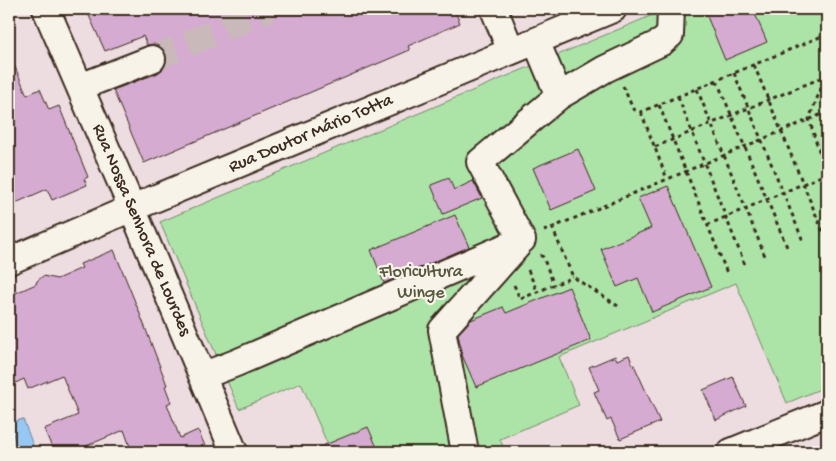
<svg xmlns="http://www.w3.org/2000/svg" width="836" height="461" viewBox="0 0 836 461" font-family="'Gochi Hand',sans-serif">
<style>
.green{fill:#ace4a8;stroke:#748763}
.water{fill:#97c7f3;stroke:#72889e}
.building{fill:#d5abd1;stroke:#3b2a1e}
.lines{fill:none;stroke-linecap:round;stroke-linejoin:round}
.minor-tunnel{stroke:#c9b9ba;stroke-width:26;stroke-dasharray:26 13;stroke-linecap:butt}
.minor-casing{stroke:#3b2a1e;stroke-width:30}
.path{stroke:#3b2a1e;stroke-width:3;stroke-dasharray:4 4;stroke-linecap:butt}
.minor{stroke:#f7f3e8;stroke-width:26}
.labels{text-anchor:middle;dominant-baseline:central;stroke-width:4.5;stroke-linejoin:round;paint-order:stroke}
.street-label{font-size:18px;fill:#3b2a1e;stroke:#f7f3e8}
.park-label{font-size:18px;fill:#575840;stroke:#f7f3e8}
</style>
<rect width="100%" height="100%" fill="#eddde1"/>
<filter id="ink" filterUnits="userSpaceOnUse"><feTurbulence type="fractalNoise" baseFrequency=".02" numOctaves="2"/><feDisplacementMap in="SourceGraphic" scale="10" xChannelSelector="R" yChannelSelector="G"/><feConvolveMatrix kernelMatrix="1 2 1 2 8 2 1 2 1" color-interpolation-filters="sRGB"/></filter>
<g filter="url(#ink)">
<path class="green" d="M 667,9 L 827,9 L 827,386 L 787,403 L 736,283 L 559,357 L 579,405 L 500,439 L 505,452 L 331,452 L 301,383 L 239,409 L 160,222 Z"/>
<path class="water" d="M 23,419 L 33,445 L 18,451 L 10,423 Z"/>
<path class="building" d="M 86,9 L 454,9 L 460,23 L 408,46 L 410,50 L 144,163 L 113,90 L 158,73 L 164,68 L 167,61 L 166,54 L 161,47 L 154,44 L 147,45 L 143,36 L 105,51 Z
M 704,9 L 753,9 L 767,42 L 725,60 Z
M 9,53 L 27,95 L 40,89 L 49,110 L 59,106 L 88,177 L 84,179 L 87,185 L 52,200 L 47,189 L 9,206 Z
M 578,149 L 596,191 L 551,210 L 533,168 Z
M 449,178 L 454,190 L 473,181 L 482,198 L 443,214 L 431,185 Z
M 668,186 L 711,287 L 652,312 L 638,278 L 617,287 L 601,249 L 651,228 L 638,198 Z
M 455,215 L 469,247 L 384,283 L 371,250 Z
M 114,250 L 140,314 L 167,385 L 165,386 L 171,402 L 167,404 L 180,438 L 198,430 L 205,446 L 190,452 L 132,452 L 124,430 L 72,452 L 54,452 L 44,429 L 78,415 L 62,375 L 28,389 L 24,379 L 9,386 L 9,296 L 36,284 L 37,281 L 43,276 L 57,279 L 82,268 L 80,264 Z
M 569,287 L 591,340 L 476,387 L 462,355 L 458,334 L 471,320 L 503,307 L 506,313 Z
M 629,355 L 633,365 L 634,365 L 660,422 L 620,439 L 611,419 L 607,421 L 594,392 L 599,390 L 589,367 L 615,356 L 617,360 Z
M 733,377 L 746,406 L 716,420 L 703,390 Z
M 368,427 L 379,452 L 308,452 Z"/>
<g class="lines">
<path class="minor-tunnel" d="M 152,59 L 269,9"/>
<defs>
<path id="minor" d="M 46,9 L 132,208 L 234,452
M 494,9 L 511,51
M 536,41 L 559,96
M 80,87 L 152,59
M 522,240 L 480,162 L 559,96 L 605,69 L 662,42 L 670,35 L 671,9
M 9,261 L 132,208 L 613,9
M 202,376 L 236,363 L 522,240
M 465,452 L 442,330 L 517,246
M 731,452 L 827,413"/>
</defs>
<use href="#minor" class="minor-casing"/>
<path class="path" d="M 754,65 L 823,232
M 734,73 L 803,241
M 827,73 L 809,119 L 827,176
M 717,81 L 787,247
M 623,86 L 633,109 L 641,112 L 827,34
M 697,89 L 765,256
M 678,97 L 745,265
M 659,105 L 727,273
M 641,112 L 667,179
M 655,147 L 826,76
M 707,225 L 826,174
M 552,227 L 573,277 L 618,306
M 544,231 L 827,112
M 540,255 L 543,257 L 554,285
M 528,270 L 537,291
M 514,285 L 520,299 L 573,277"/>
<use href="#minor" class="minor"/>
</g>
</g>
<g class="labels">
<g class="street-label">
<text transform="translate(311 134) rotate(-23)">Rua Doutor Mário Totta</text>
<text transform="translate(141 230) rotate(67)">Rua Nossa Senhora de Lourdes</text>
</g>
<g class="park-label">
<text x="421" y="272">Floricultura<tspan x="421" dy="21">Winge</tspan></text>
</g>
</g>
<rect width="836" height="461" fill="none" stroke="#f7f3e8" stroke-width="30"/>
<rect x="15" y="15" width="806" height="431" fill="none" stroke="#3b2a1e" stroke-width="2" filter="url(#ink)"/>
</svg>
